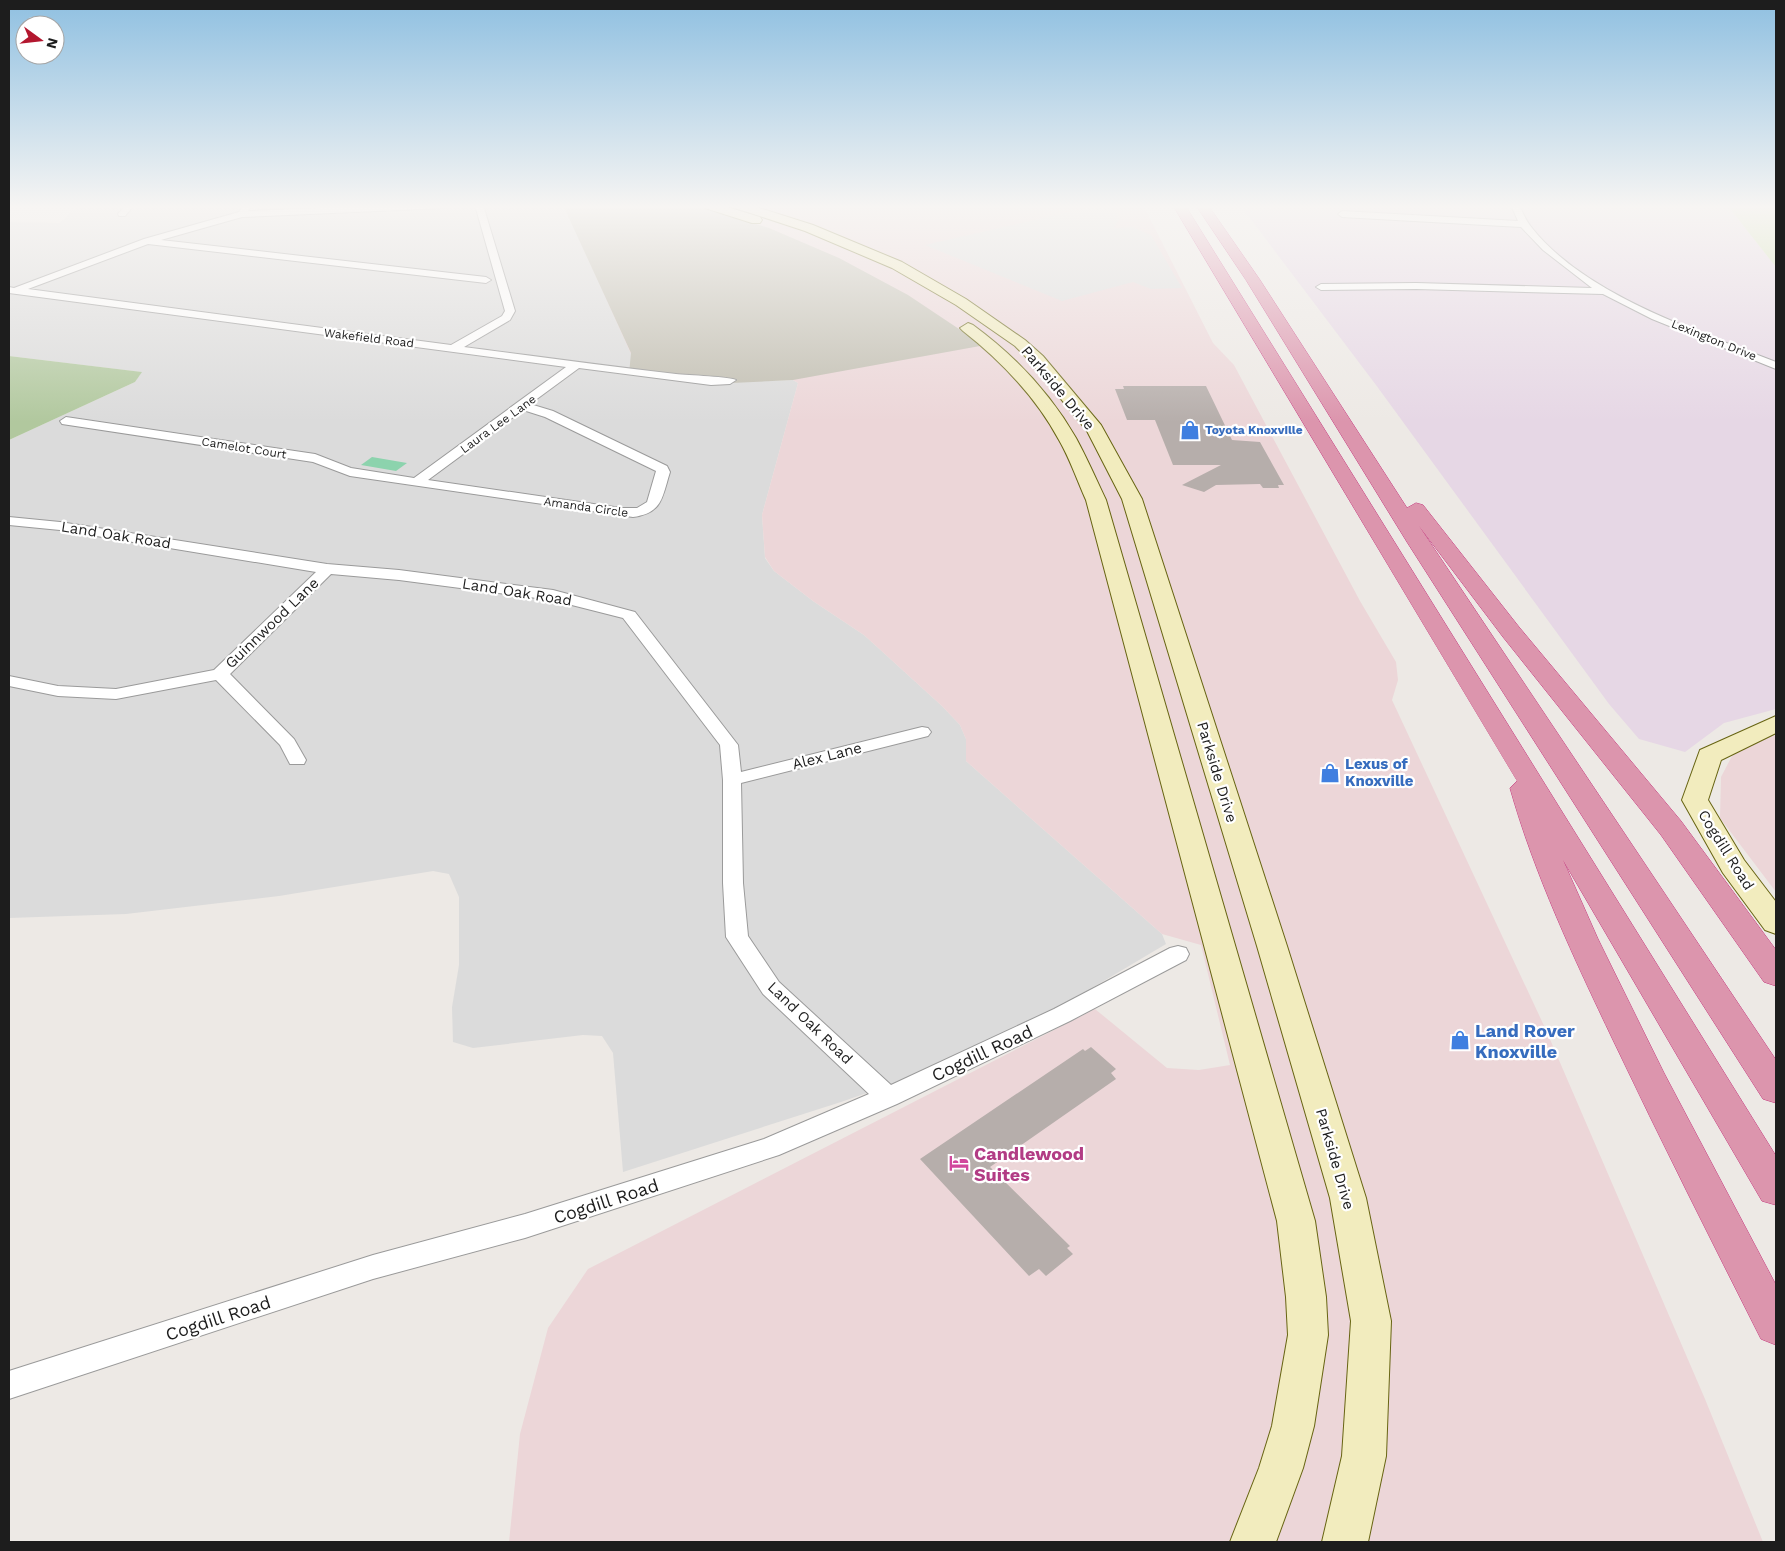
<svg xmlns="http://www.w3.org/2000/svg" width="1785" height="1551" viewBox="0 0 1785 1551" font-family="'Work Sans',sans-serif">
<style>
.residential{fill:#dbdbdb}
.commercial{fill:#ecd6d8}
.industrial{fill:#e6d7e5}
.construction{fill:#c1beb1}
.grass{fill:#d0e2b0}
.forest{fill:#b1c89e}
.pitch{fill:#8cd3ad}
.parking{fill:#ddd}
.building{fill:#b6aeab}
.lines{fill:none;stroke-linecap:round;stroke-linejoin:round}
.street-casing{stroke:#9a9a9a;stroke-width:2}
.secondary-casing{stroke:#676412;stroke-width:2}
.highway-casing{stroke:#c4397e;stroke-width:1}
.street{fill:#fff;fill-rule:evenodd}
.secondary{fill:#f2ecbe;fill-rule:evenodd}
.highway{fill:#dc95ad;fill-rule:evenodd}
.labels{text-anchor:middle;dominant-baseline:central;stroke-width:4.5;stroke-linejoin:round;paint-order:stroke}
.far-street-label{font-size:12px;fill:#1d1d1d;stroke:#fff}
.far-shop-label{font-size:12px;font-weight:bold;fill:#366cbe;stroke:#fff;text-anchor:start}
.street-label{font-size:15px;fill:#1d1d1d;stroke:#fff}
.shop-label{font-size:15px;font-weight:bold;fill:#366cbe;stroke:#fff;text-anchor:start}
.near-shop-label{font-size:18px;font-weight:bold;fill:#366cbe;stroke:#fff;text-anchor:start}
.near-street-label{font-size:18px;fill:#1d1d1d;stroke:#fff}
.near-hotel-label{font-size:18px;font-weight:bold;fill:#b23c85;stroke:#fff;text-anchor:start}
</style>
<rect width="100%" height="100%" fill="#ede9e5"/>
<path class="residential" d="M 78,205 L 564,205 L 767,381 L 793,380 L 798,383 L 762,515 L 765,558 L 774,571 L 813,601 L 864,635 L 942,706 L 960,725 L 966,739 L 966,761 L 1162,934 L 1166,944 L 1060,1007 L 907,1079 L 841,1102 L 623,1172 L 613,1053 L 602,1036 L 583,1035 L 473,1048 L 453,1042 L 452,1007 L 459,965 L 459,897 L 449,874 L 433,871 L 279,896 L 126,914 L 9,918 L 9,440 L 135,382 L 141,372 L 9,356 L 9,222 L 60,223 Z"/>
<path class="commercial" d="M 564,205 L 1143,205 L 1213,343 L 1234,365 L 1360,601 L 1396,662 L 1398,680 L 1392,700 L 1546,1030 L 1705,1399 L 1763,1542 L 509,1542 L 520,1434 L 548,1328 L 588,1269 L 1095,1009 L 1167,1068 L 1199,1070 L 1230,1065 L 1201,945 L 1162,934 L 966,761 L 966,739 L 960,725 L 942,706 L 864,635 L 813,601 L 774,571 L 765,557 L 762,515 L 798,383 L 793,380 L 784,379 L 710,384 L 635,363 Z
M 1776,735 L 1776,892 L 1720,818 L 1721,777 L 1732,756 L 1756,741 Z"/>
<path class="industrial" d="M 1240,205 L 1727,205 L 1776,267 L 1776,709 L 1724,723 L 1685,752 L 1639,739 L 1609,704 L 1376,385 Z"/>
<path class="construction" d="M 563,205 L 693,205 L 769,228 L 839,258 L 908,295 L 971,337 L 980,346 L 793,380 L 710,384 L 629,374 L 631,353 Z"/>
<path class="grass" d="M 1727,205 L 1776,205 L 1776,267 Z"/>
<path class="forest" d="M 9,356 L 142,372 L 135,382 L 9,440 Z"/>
<path class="pitch" d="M 372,457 L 407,463 L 396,471 L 361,465 Z"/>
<path class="parking" d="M 1100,205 L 1117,211 L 1120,218 L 1114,228 L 1132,227 L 1151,235 L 1182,288 L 1151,289 L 1133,282 L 1062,301 L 925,245 Z"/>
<path class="building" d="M 1123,386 L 1206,386 L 1232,440 L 1260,442 L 1284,485 L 1278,485 L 1279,488 L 1263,488 L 1260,484 L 1216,485 L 1204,492 L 1182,485 L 1221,465 L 1173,465 L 1155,420 L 1127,420 L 1115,389 L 1124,389 Z
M 1091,1047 L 1116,1069 L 1111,1073 L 1116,1079 L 990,1167 L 1070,1246 L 1067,1248 L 1073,1254 L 1046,1276 L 1039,1269 L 1029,1276 L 920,1159 L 1083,1049 L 1085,1051 Z"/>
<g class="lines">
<defs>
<path id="street" d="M 126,205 L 134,205 L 125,216 L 119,216 L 118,214 Z
M 244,205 L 252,205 L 248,211 L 392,205 L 448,205 L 444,208 L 242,217 L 161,240 L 486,277 L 491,280 L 486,283 L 148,244 L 28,289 L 451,345 L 502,316 L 505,311 L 475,205 L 483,205 L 515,311 L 510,320 L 464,347 C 534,356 605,366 676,374 C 686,375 733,377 736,380 L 730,384 L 711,385 L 579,368 L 530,404 L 553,411 L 667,466 L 670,472 C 662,497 663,513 633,517 L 350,476 L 313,462 L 62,424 L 60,421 L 66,417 L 315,454 L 351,468 L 414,478 L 566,367 L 9,293 L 9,287 L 14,288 L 144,239 L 239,212 ZM 523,410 L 545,417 L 656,471 L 647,502 L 637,508 L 621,508 L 428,480 Z
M 1511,205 L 1519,205 C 1523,213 1526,221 1532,228 C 1586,296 1698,331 1776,362 L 1776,369 L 1652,319 L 1603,294 L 1416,289 L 1321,290 L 1316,287 L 1321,284 L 1416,283 L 1592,288 L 1543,250 L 1521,227 L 1342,217 L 1338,214 L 1342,211 L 1518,221 Z
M 9,517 L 60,522 L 327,564 L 399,570 L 553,590 L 635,612 L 738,745 L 741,772 L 922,727 L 928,728 L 931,732 L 928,736 L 741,783 L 743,883 L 748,936 L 779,982 L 891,1085 L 1054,1009 L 1170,948 L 1178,946 L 1186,948 L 1189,954 L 1186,960 L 1070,1021 L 897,1104 L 779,1155 L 525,1238 L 373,1279 L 9,1399 L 9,1371 L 373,1255 L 525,1214 L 764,1139 L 869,1094 L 763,994 L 726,937 L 723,883 L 723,780 L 720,745 L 623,618 L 552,600 L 399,580 L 331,574 L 230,674 L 294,739 L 306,760 L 304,764 L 290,764 L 280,745 L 216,680 L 116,699 L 58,696 L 9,686 L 9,676 L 58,686 L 116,689 L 214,670 L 316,572 L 60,530 L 9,525 Z"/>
<path id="secondary" d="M 703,205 L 720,205 L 760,217 L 762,220 L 760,223 L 752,223 L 705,208 Z
M 733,205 L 750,205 L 813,225 L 902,262 L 966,299 L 1025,340 L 1043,356 L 1101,425 L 1142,499 L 1287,946 L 1366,1198 L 1391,1321 L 1386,1456 L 1368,1542 L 1322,1542 L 1342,1456 L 1351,1321 L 1330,1198 L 1257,946 L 1122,499 L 1087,431 L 1031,362 L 1015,346 L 956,305 L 892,268 L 805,231 L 735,208 Z
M 968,323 L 973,325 C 1014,355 1050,393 1076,438 C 1087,458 1096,479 1106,500 L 1315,1221 L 1326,1297 L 1328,1335 L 1314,1426 L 1303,1468 L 1276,1542 L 1230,1542 L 1259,1468 L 1272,1426 L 1288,1335 L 1286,1297 L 1277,1221 L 1086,500 C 1077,480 1070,459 1059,440 C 1036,397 1001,361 963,331 L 960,328 Z
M 1776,716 L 1776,733 L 1721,760 L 1708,800 L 1744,860 L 1776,902 L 1776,934 L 1765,930 L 1723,873 L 1682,800 L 1700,750 Z"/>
<path id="highway" d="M 1173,205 L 1185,205 L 1776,1156 L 1776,1205 L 1762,1201 L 1563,860 L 1598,939 L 1664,1073 L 1776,1285 L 1776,1345 L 1761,1339 C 1711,1240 1661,1141 1613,1040 C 1574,958 1535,876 1510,788 L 1517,781 Z
M 1196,205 L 1208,205 L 1260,280 L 1407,508 L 1416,503 L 1423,505 L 1519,627 L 1681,821 L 1776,950 L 1776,986 L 1764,982 L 1661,835 L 1503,637 L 1419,526 L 1776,1060 L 1776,1103 L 1763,1099 L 1407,542 L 1246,280 Z"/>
</defs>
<use href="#street" class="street-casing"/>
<use href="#secondary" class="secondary-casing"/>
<use href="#highway" class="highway-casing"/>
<use href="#street" class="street"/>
<use href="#secondary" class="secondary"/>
<use href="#highway" class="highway"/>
</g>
<linearGradient id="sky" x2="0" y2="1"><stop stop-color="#8fc0e1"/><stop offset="0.49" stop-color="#f7f5f3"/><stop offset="1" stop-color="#f7f5f3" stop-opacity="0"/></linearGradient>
<rect width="1785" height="422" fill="url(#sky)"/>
<defs>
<symbol id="shop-bare" viewBox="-9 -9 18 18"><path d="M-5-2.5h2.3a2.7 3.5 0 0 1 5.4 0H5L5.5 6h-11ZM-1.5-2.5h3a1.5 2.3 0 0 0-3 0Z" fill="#3f7fe0" stroke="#fff" stroke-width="2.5" paint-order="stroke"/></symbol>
<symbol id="hotel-bare" viewBox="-9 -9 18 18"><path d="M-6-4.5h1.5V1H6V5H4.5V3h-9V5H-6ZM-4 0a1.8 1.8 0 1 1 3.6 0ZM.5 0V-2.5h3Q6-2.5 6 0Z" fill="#d1479c" stroke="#fff" stroke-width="2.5" paint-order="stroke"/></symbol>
</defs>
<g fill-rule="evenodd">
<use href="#shop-bare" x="1176" y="416" width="28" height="28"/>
<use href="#shop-bare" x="1316" y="759" width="28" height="28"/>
<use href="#shop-bare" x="1446" y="1026" width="28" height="28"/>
<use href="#hotel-bare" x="945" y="1149" width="28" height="28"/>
</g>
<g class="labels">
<g class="far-street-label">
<text transform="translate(369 338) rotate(7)">Wakefield Road</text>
<text transform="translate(1714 340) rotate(22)">Lexington Drive</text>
<text transform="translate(498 424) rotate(-36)">Laura Lee Lane</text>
<text transform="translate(244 448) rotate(9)">Camelot Court</text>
<text transform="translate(586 507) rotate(8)">Amanda Circle</text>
</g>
<g class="far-shop-label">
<text x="1205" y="430">Toyota Knoxville</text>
</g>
<g class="street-label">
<text transform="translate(1058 388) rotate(50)">Parkside Drive</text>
<text transform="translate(116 535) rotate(9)">Land Oak Road</text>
<text transform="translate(517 592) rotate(9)">Land Oak Road</text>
<text transform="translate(272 623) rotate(-44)">Guinnwood Lane</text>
<text transform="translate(827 756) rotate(-14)">Alex Lane</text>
<text transform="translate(1217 772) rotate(73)">Parkside Drive</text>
<text transform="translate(1726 850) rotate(58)">Cogdill Road</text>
<text transform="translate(810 1023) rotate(44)">Land Oak Road</text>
<text transform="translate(1335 1159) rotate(74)">Parkside Drive</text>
</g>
<g class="shop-label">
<text x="1345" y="764">Lexus of<tspan x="1345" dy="17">Knoxville</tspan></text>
</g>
<g class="near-shop-label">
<text x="1475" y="1030">Land Rover<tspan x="1475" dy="21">Knoxville</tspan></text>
</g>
<g class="near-street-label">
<text transform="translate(982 1053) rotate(-25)">Cogdill Road</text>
<text transform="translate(606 1201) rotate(-18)">Cogdill Road</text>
<text transform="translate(218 1318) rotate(-18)">Cogdill Road</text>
</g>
<g class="near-hotel-label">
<text x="974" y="1153">Candlewood<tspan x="974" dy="21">Suites</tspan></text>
</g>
</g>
<rect width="1785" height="1551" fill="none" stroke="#1d1d1d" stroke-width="20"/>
<g transform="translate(40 40) rotate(105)"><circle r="24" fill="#ffffff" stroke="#a5a5a5"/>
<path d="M0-4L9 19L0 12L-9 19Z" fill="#b3172f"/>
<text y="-8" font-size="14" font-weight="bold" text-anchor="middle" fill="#1d1d1d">N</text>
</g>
</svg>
